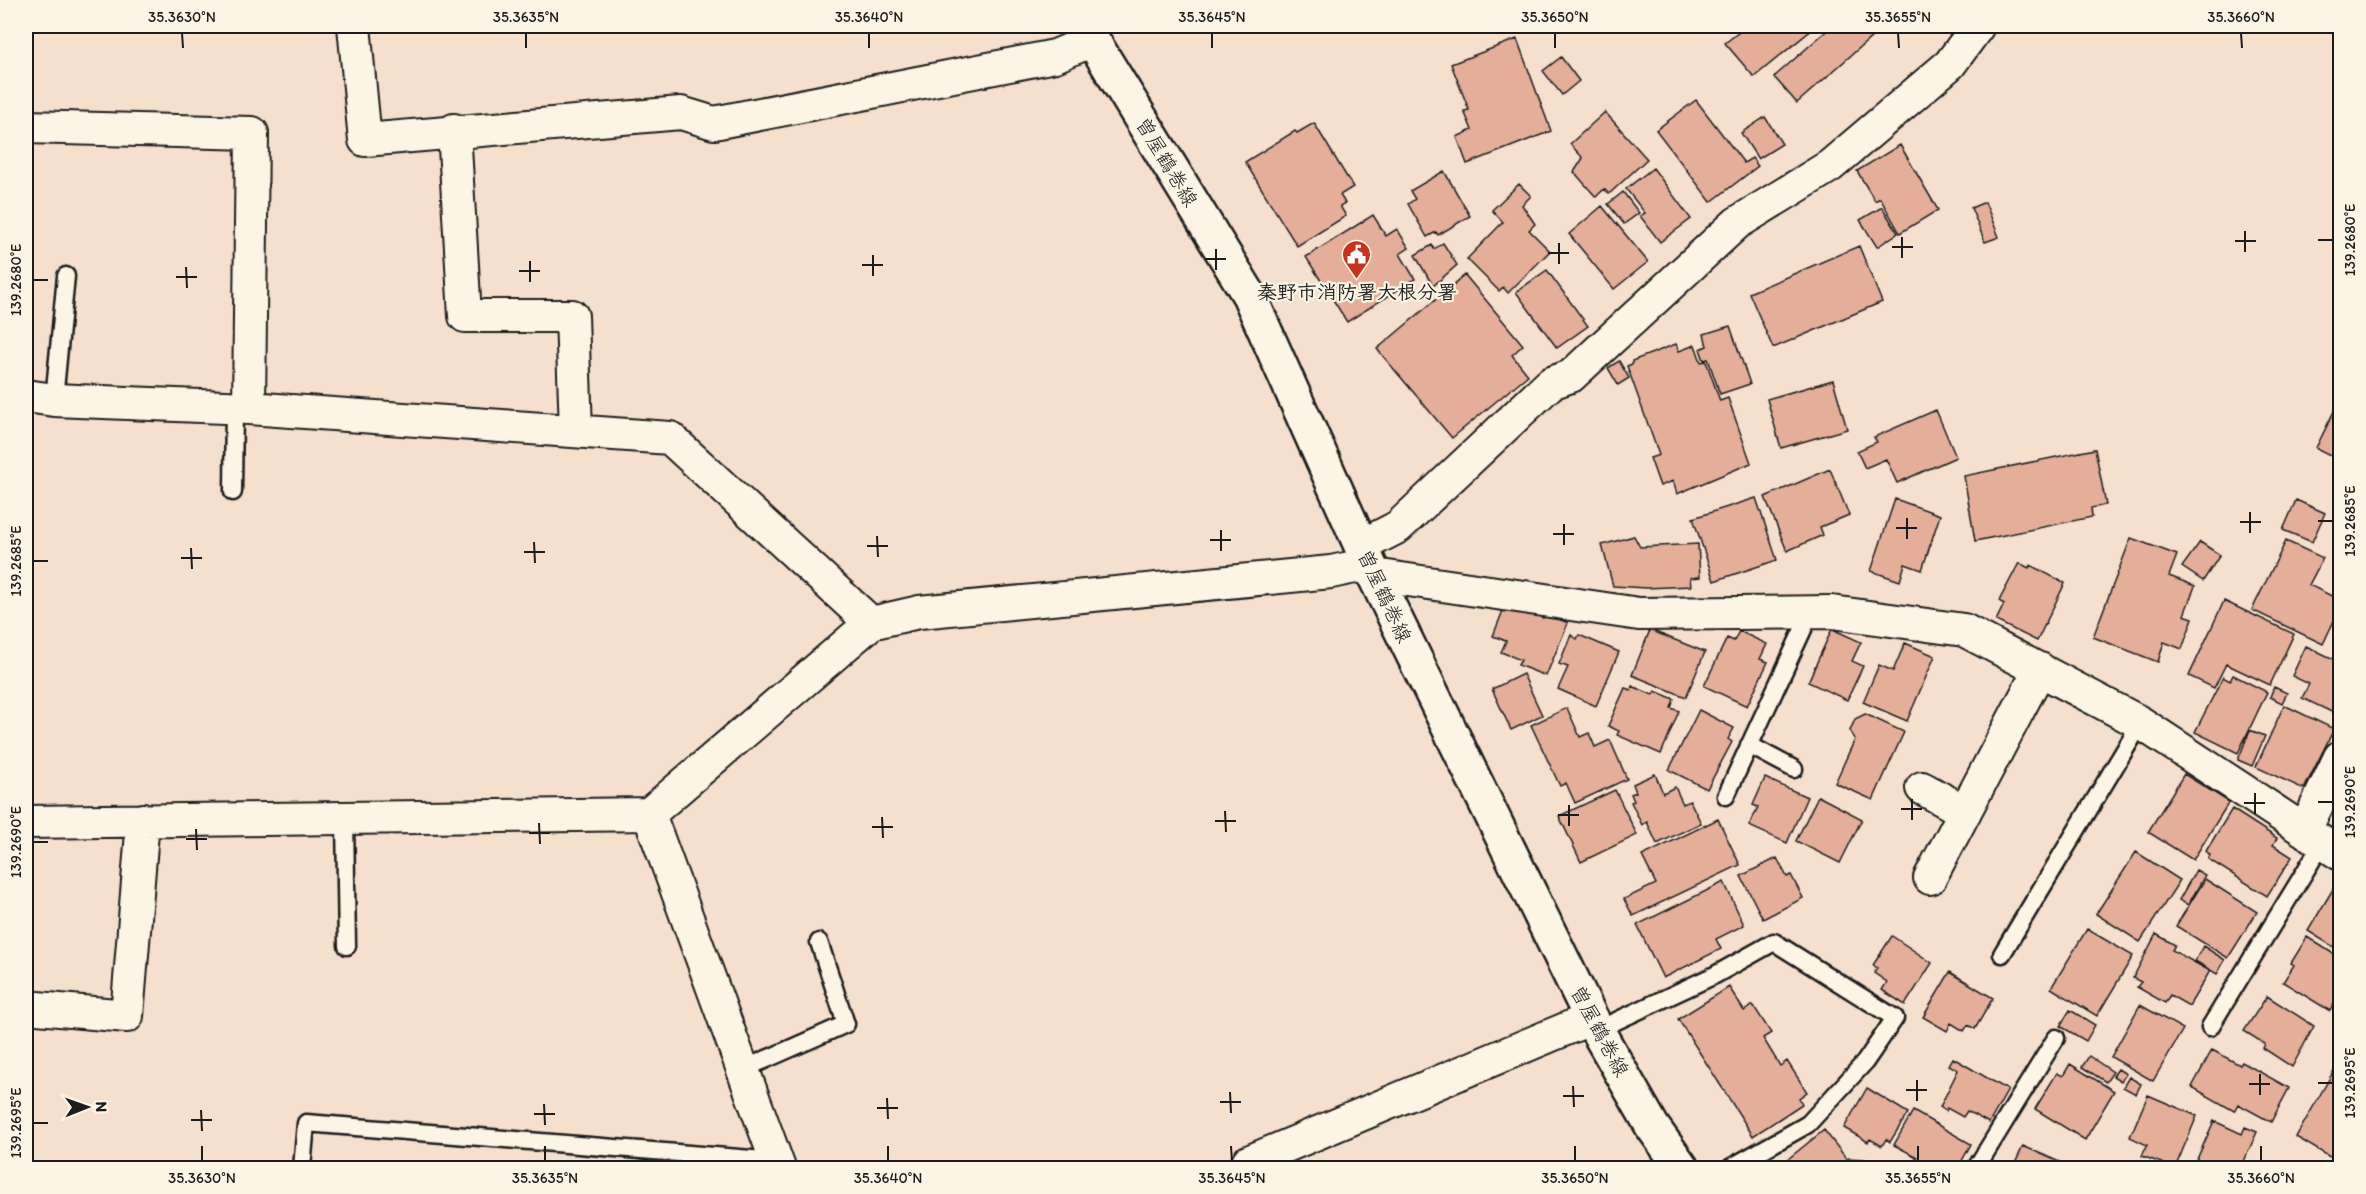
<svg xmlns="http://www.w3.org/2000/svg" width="2366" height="1194" viewBox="0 0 2366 1194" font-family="Itim,'Klee One',sans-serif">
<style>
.building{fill:#e4ae99;stroke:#1c1c1c;stroke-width:1.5}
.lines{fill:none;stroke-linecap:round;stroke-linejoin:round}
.service-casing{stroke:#1c1c1c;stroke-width:21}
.minor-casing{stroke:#1c1c1c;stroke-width:36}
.secondary-casing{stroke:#1c1c1c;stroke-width:38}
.service{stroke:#fcf5e5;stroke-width:16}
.minor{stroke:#fcf5e5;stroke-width:32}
.secondary{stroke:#fcf5e5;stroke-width:33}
.ticks{fill:none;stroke:#1c1c1c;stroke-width:2}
.labels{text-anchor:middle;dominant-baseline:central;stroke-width:4.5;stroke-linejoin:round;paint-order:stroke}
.street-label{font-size:20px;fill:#1c1c1c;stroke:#fcf5e5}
.poi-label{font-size:20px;font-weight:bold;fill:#1c1c1c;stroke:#fcf5e5}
.neatline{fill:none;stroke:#1c1c1c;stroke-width:2}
.ticks-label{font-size:15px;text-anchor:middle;fill:#1c1c1c}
</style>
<rect width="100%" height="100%" fill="#f5e0ce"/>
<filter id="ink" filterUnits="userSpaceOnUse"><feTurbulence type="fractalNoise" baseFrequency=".0167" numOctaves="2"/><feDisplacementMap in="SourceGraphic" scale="12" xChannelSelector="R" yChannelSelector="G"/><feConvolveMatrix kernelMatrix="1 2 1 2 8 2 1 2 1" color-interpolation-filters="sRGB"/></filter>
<g filter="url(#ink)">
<path class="building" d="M 1747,26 L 1810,26 L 1806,28 L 1809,32 L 1754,77 L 1725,43 Z
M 1832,26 L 1879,26 L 1882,28 L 1797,103 L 1774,77 Z
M 1517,39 L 1551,131 L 1467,164 L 1457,137 L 1472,130 L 1464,111 L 1469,110 L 1451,64 Z
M 1561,57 L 1579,81 L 1562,95 L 1543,71 Z
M 1696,100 L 1744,163 L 1752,158 L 1758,166 L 1711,202 L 1656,130 Z
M 1605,112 L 1647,159 L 1609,194 L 1604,189 L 1596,197 L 1574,172 L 1583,158 L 1570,144 Z
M 1765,117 L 1782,144 L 1758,159 L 1741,133 Z
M 1314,123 L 1353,187 L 1340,195 L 1345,203 L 1340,206 L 1346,216 L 1297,246 L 1245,162 L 1295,131 L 1297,133 Z
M 1900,145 L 1938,210 L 1900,233 L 1880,198 L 1875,201 L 1857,171 Z
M 1653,168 L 1691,219 L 1660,242 L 1640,216 L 1645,213 L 1626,189 Z
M 1444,171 L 1470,216 L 1438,235 L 1436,232 L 1427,237 L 1408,204 L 1415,199 L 1410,191 Z
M 1519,184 L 1531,196 L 1522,205 L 1535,224 L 1529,230 L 1550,251 L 1508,293 L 1503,287 L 1499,291 L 1467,259 L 1503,222 L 1492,210 Z
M 1623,192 L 1639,213 L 1624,224 L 1608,204 Z
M 1985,202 L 1999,237 L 1985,242 L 1971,208 Z
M 1602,206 L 1648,262 L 1614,289 L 1569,234 Z
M 1882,207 L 1898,233 L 1877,247 L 1860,220 Z
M 1373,215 L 1386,236 L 1397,229 L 1409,248 L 1400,254 L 1415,279 L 1347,322 L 1306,257 Z
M 1443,243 L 1457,265 L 1433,286 L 1415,255 L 1432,245 L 1434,249 Z
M 1859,246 L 1882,302 L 1773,348 L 1749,293 Z
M 1547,270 L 1588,326 L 1557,348 L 1516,292 Z
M 1465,275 L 1523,345 L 1512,355 L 1528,375 L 1452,438 L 1377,349 Z
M 1730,326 L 1750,384 L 1720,394 L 1708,359 L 1704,360 L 1700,349 L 1707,346 L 1704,334 Z
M 1676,344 L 1679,351 L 1695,345 L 1701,362 L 1706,361 L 1720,401 L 1728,398 L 1751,463 L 1677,494 L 1673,481 L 1660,486 L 1650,458 L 1659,455 L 1627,366 L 1632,364 L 1632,361 Z
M 1619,361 L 1629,378 L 1618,385 L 1608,368 Z
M 1833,380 L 1847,429 L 1781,448 L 1767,399 Z
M 2340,399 L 2340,460 L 2316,448 Z
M 1936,410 L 1956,457 L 1897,483 L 1886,459 L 1865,468 L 1857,451 L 1877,442 L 1874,437 Z
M 2095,449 L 2106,505 L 2091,508 L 2092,517 L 1975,541 L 1964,476 Z
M 1830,469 L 1849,515 L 1820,527 L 1823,535 L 1787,551 L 1765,497 Z
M 1756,498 L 1777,560 L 1714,581 L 1693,518 Z
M 1895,499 L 1940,515 L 1922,570 L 1905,564 L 1900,581 L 1871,571 Z
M 2296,500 L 2325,513 L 2312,542 L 2283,530 Z
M 1634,536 L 1640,547 L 1698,544 L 1700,577 L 1690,578 L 1691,586 L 1646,588 L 1613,586 L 1602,545 Z
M 2131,538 L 2177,555 L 2169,576 L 2195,586 L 2184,615 L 2193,618 L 2182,649 L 2164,642 L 2158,662 L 2093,637 Z
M 2286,541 L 2323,558 L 2309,585 L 2340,600 L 2340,608 L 2323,644 L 2252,610 Z
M 2200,542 L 2220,555 L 2203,581 L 2182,567 Z
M 2019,563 L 2029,568 L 2030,565 L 2065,583 L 2037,641 L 1996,621 L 2004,604 L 1999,601 Z
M 2224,601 L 2294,634 L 2270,685 L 2226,664 L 2214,688 L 2189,676 Z
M 1504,608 L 1516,613 L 1518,608 L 1543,618 L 1545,613 L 1568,623 L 1546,676 L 1518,665 L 1521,660 L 1501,652 L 1506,641 L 1493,636 Z
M 1832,629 L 1861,642 L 1852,661 L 1863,666 L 1847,700 L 1808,682 Z
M 1650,630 L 1705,652 L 1686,697 L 1632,675 Z
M 1739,631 L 1767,644 L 1760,659 L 1768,662 L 1747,706 L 1704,686 L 1727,638 L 1734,641 Z
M 1571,635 L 1577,639 L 1579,635 L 1619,652 L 1596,706 L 1558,689 L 1568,667 L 1559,664 Z
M 1905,643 L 1935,656 L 1907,721 L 1863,702 L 1879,665 L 1893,671 Z
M 2306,646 L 2340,662 L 2340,716 L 2302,698 L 2309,684 L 2292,676 Z
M 1523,674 L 1542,715 L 1511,730 L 1492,689 Z
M 2233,675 L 2267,692 L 2238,753 L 2195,732 L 2223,677 L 2230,681 Z
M 1632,686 L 1653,695 L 1655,691 L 1674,699 L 1671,708 L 1679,711 L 1661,754 L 1617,735 L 1619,731 L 1608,726 L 1625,688 L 1631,690 Z
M 2274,687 L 2287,693 L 2282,703 L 2270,697 Z
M 2284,705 L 2334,729 L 2304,789 L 2256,767 Z
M 1567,708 L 1580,737 L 1589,733 L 1595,747 L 1610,740 L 1627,779 L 1575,803 L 1566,783 L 1560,786 L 1531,725 Z
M 1699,710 L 1734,728 L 1728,739 L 1732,742 L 1707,789 L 1669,770 Z
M 1865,714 L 1904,732 L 1873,800 L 1835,783 L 1855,739 L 1850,731 L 1855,719 Z
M 2250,730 L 2265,736 L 2252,766 L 2238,760 Z
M 1655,774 L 1663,793 L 1675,787 L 1683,804 L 1690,801 L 1701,823 L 1657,844 L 1647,822 L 1642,825 L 1631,802 L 1634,801 L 1631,794 L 1636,792 L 1633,784 Z
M 2184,774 L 2229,802 L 2193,860 L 2148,832 Z
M 1765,778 L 1807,797 L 1787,843 L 1749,826 L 1758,807 L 1753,805 Z
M 1615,790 L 1637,835 L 1581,862 L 1559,816 Z
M 1818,796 L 1862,819 L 1840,863 L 1796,841 Z
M 2232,809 L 2277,838 L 2273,845 L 2292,857 L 2267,896 L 2208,859 L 2210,855 L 2206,851 Z
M 1718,819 L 1740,865 L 1633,916 L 1624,899 L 1656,884 L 1642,856 Z
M 2136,852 L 2180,880 L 2140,942 L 2096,914 Z
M 1777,858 L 1787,877 L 1791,875 L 1803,898 L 1763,919 L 1741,876 Z
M 2196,870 L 2205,875 L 2188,905 L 2179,900 Z
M 2205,879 L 2257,912 L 2228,958 L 2176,926 Z
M 2339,879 L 2340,880 L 2340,951 L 2308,931 Z
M 1724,882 L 1744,925 L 1716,939 L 1721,949 L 1663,978 L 1637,925 Z
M 2087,929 L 2133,956 L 2097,1016 L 2051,988 Z
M 2156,934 L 2175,945 L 2172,950 L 2210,971 L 2189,1006 L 2170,995 L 2165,1003 L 2137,987 L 2141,982 L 2133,978 Z
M 1892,936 L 1932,963 L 1905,1005 L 1882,990 L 1887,982 L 1874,973 L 1877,968 L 1873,965 Z
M 2307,937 L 2340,958 L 2340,994 L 2330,1011 L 2283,982 L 2294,965 L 2291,963 Z
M 2203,946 L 2225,960 L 2217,974 L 2195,961 Z
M 1950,972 L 1993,998 L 1975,1029 L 1968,1025 L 1964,1031 L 1951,1023 L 1947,1031 L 1923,1017 Z
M 1729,987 L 1744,1011 L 1753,1005 L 1771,1033 L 1763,1038 L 1780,1066 L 1787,1061 L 1807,1092 L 1799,1098 L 1802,1104 L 1753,1136 L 1678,1019 Z
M 2267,996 L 2314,1026 L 2292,1067 L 2263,1048 L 2265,1044 L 2244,1031 Z
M 2140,1005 L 2183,1029 L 2153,1081 L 2111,1057 Z
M 2070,1010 L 2095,1025 L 2086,1041 L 2060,1026 Z
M 2212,1050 L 2240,1065 L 2242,1062 L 2289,1088 L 2271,1122 L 2238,1104 L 2234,1111 L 2192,1087 Z
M 2089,1056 L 2113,1072 L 2106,1082 L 2082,1067 Z
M 1953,1058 L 2008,1090 L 1989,1123 L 1967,1111 L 1963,1117 L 1947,1108 L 1946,1111 L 1940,1107 L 1958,1070 L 1949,1065 Z
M 2340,1060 L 2340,1163 L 2296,1137 Z
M 2070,1064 L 2114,1091 L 2085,1140 L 2035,1109 L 2057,1073 L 2063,1076 Z
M 2118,1069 L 2126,1074 L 2121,1081 L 2113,1076 Z
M 2129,1077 L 2141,1084 L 2136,1094 L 2123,1087 Z
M 1867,1088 L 1908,1113 L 1890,1142 L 1886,1139 L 1882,1146 L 1870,1139 L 1868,1142 L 1844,1128 Z
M 2148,1095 L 2197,1116 L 2175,1168 L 2142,1156 L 2147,1145 L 2130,1137 Z
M 1913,1111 L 1971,1144 L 1958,1168 L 1927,1168 L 1914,1161 L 1917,1157 L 1894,1145 Z
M 2214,1121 L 2242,1134 L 2245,1127 L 2257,1132 L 2241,1168 L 2193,1168 Z
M 1824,1130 L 1846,1158 L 1865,1159 L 1872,1168 L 1788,1168 L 1783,1163 Z
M 2023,1146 L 2073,1168 L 2013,1168 Z"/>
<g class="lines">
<defs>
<path id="service" d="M 54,400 L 66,276
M 233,492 L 234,407
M 1749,745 L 1794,769
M 1726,796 L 1811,612
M 345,818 L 347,946
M 2002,954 L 2141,723
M 2210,1027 L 2323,842
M 1597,1030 L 1715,975 L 1774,942 L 1895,1018 L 1865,1062 L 1808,1124 L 1730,1168
M 744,1069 L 846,1024 L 819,942
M 302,1168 L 306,1123 L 776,1161
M 1976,1168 L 2056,1038"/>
<path id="minor" d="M 354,26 L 365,140 L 681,113 L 714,123 L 1055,56 L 1093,40
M 26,127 L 252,133 L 249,408
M 454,130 L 465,316 L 572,316 L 576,431
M 26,396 L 54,400 L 249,408 L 670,438 L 871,623
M 1361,546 L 1398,527 L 1551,383 L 1571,376 L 1737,223 L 1830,166 L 1950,64 L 1978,26
M 1374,575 L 1639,614 L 1832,612 L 1964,630 L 2141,723 L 2340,854
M 1922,788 L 1965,812
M 649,814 L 779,1168
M 26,822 L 649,814 L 871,623 L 919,612 L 1331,572 L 1369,564
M 2305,830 L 2340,757
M 1930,878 L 2040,669
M 26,1007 L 127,1016 L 143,820
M 1247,1168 L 1248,1162 L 1592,1018"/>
<path id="secondary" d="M 1084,26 L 1249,295 L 1374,575 L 1597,1030 L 1652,1126 L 1682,1168"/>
</defs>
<use href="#service" class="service-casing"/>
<use href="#minor" class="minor-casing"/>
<use href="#secondary" class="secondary-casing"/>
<use href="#service" class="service"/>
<use href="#minor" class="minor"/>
<use href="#secondary" class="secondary"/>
</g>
</g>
<path class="ticks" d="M 182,33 L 183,48M 526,33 L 526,48M 869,33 L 869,48M 1212,33 L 1212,48M 1555,33 L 1555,48M 1898,33 L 1899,48M 2241,33 L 2242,48M 2245,231 L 2245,252M 1902,237 L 1902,258M 2318,240 L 2333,240M 2235,241 L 2256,241M 1559,243 L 1559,264M 1892,247 L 1913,247M 1216,249 L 1216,270M 1548,253 L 1569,253M 873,255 L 873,276M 1205,259 L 1226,259M 530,261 L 530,282M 862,265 L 883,265M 186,267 L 187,288M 519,271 L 540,271M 176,277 L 197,277M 33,280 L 48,280M 2250,512 L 2250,533M 1907,518 L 1907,539M 2318,521 L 2333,521M 2240,522 L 2261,522M 1564,524 L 1564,545M 1896,528 L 1917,528M 1221,530 L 1221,551M 1553,534 L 1574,534M 877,536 L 878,557M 1210,540 L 1231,540M 534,542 L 535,563M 867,546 L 888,546M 191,548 L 192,569M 524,552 L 545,552M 181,558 L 202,558M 33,561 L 48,561M 2255,793 L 2255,814M 1912,799 L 1912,820M 2318,802 L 2333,802M 2244,803 L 2265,803M 1569,805 L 1569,826M 1901,809 L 1922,809M 1225,811 L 1226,832M 1558,815 L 1579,815M 882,817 L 883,838M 1215,821 L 1236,821M 539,823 L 540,844M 872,827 L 893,827M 196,829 L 197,850M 529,833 L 550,833M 186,839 L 207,839M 33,842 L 48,842M 2260,1074 L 2260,1095M 1917,1080 L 1917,1101M 2318,1083 L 2333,1083M 2249,1084 L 2270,1084M 1573,1086 L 1574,1107M 1906,1090 L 1927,1090M 1230,1092 L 1231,1113M 1563,1096 L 1584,1096M 887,1098 L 888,1119M 1220,1102 L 1241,1102M 544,1104 L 545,1125M 877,1108 L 898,1108M 201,1110 L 202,1131M 534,1114 L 555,1114M 191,1120 L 212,1120M 33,1123 L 48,1123M 202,1146 L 202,1161M 545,1146 L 545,1161M 888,1146 L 888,1161M 1231,1146 L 1232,1161M 1575,1146 L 1575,1161M 1918,1146 L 1918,1161M 2261,1146 L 2261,1161"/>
<defs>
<symbol id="civic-pin" viewBox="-11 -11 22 30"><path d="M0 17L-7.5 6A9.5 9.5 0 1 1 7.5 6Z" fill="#c8321e" stroke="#fcf5e5"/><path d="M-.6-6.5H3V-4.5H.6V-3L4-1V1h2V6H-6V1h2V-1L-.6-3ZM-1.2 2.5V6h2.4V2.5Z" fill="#fff"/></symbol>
</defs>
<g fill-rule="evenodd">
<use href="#civic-pin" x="1340" y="238" width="33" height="45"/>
</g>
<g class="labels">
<g class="street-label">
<text transform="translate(1167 162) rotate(59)">曽屋鶴巻線</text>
<text transform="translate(1385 596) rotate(65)">曽屋鶴巻線</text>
<text transform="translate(1600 1031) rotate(62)">曽屋鶴巻線</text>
</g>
<g class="poi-label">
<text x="1357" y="292">秦野市消防署大根分署</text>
</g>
</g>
<rect width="2366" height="1194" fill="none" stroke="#fcf5e5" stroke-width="66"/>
<g transform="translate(87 1107) rotate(89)" stroke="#fcf5e5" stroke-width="4.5" paint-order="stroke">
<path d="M0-4.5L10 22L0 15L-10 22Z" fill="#1c1c1c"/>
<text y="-9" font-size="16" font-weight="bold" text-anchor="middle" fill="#1c1c1c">N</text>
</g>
<rect x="33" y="33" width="2300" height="1128" class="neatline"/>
<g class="ticks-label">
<text x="182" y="22">35.3630°N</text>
<text x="526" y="22">35.3635°N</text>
<text x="869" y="22">35.3640°N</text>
<text x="1212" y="22">35.3645°N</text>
<text x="1555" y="22">35.3650°N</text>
<text x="1898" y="22">35.3655°N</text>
<text x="2241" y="22">35.3660°N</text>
<text transform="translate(2350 240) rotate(-90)" y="5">139.2680°E</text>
<text transform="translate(16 280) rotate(-90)" y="5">139.2680°E</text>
<text transform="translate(2350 521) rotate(-90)" y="5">139.2685°E</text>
<text transform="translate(16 561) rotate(-90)" y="5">139.2685°E</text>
<text transform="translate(2350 802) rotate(-90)" y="5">139.2690°E</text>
<text transform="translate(16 842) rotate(-90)" y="5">139.2690°E</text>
<text transform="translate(2350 1083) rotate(-90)" y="5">139.2695°E</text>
<text transform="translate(16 1123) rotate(-90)" y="5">139.2695°E</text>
<text x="202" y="1183">35.3630°N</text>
<text x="545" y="1183">35.3635°N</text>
<text x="888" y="1183">35.3640°N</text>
<text x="1232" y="1183">35.3645°N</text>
<text x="1575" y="1183">35.3650°N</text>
<text x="1918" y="1183">35.3655°N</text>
<text x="2261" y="1183">35.3660°N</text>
</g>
</svg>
